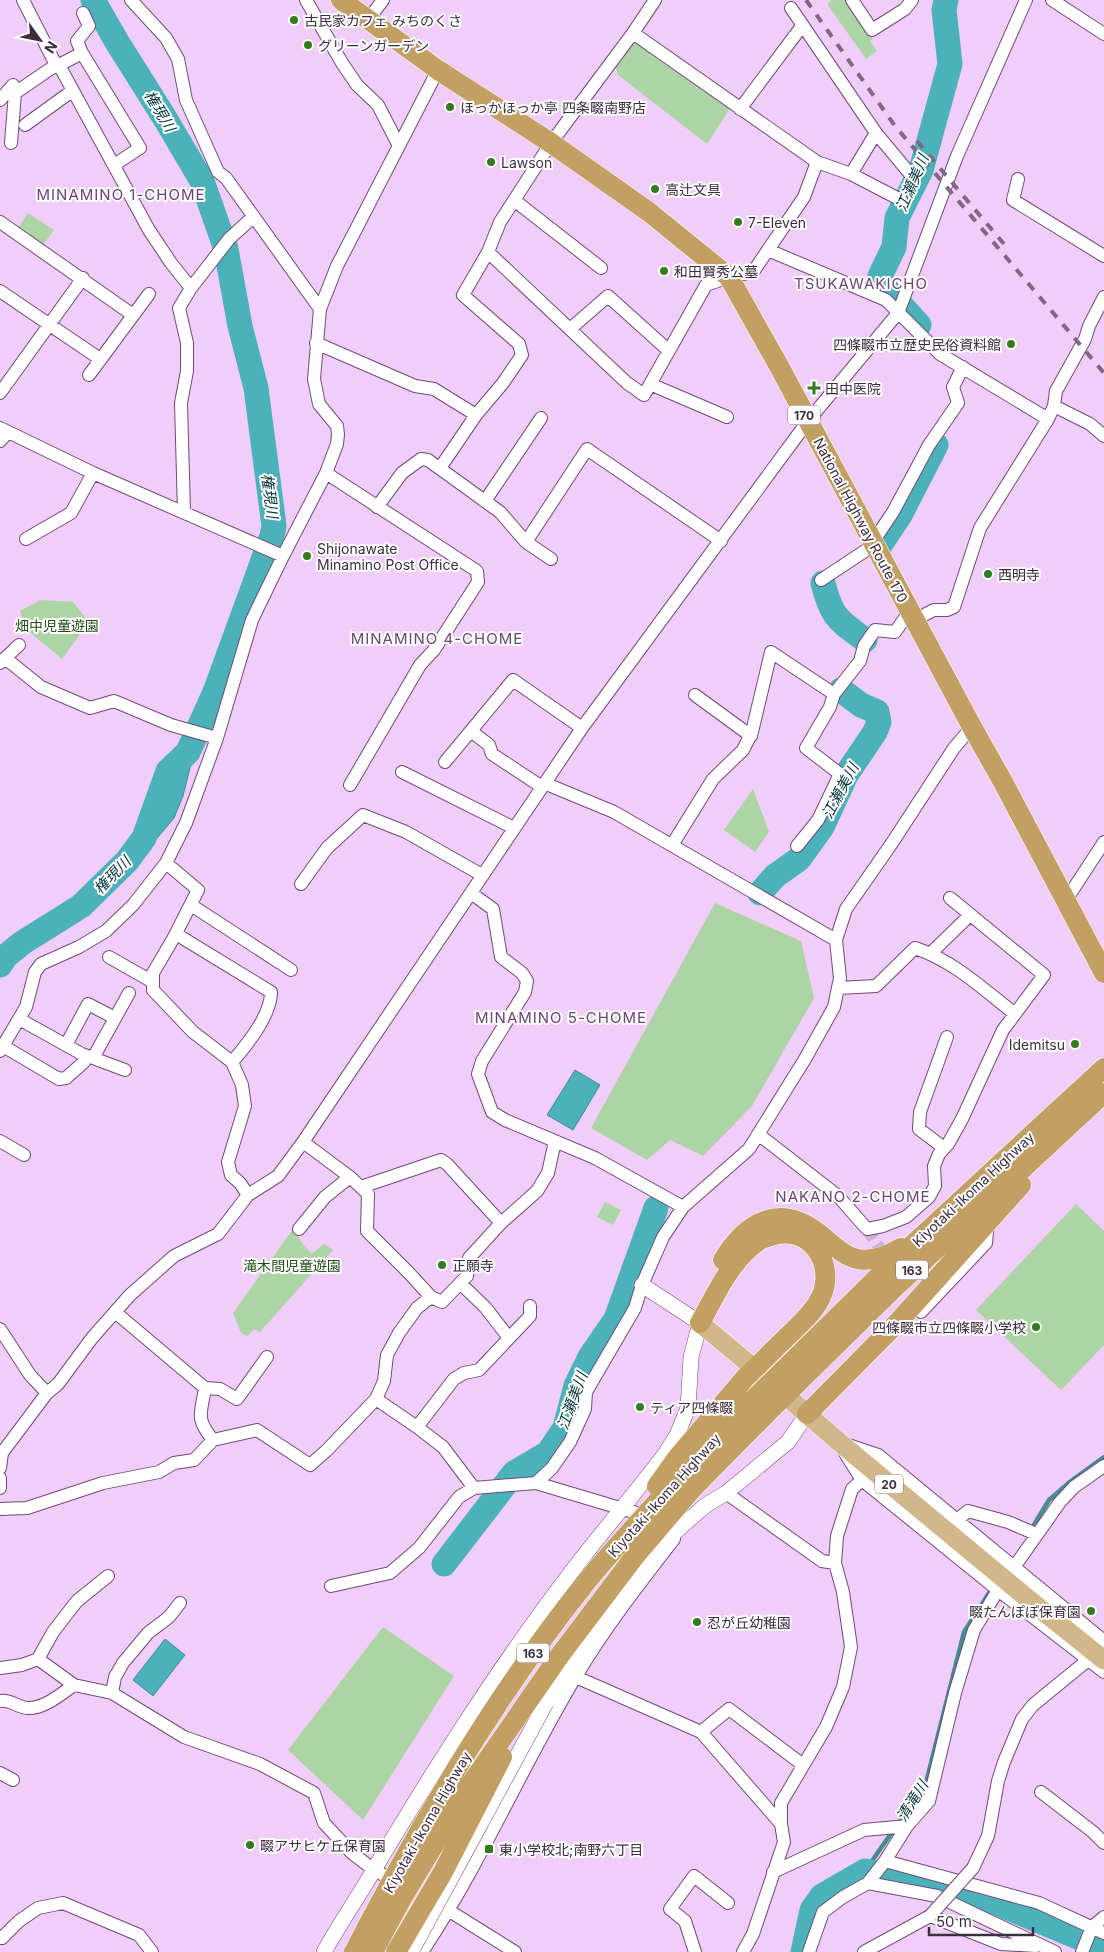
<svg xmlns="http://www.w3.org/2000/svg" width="1104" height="1952" viewBox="0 0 1104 1952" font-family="Inter,'Noto Sans JP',sans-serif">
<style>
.green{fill:#add4a4}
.water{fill:#4ab2b8;stroke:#468a94}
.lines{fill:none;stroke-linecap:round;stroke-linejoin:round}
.stream{stroke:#468a94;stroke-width:4.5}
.river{stroke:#4ab2b8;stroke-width:25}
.minor-tunnel{stroke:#cdaed4;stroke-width:12;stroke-dasharray:12 6;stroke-linecap:butt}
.minor-casing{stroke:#6f4a78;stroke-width:14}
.tertiary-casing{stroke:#6f4a78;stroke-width:16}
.primary-casing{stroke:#fff;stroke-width:20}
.trunk-casing{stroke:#fff;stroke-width:21}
.minor{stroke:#fff;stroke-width:12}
.tertiary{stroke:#fff;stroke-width:15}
.primary{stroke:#d1b789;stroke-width:19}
.trunk{stroke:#c29f62;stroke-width:20}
.rail{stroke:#7f6884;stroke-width:4;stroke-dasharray:9 9;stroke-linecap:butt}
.minor-bridge-casing{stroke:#6f4a78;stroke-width:14;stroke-linecap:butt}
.tertiary-bridge-casing{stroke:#6f4a78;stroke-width:16;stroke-linecap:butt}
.primary-bridge-casing{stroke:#fff;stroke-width:20;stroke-linecap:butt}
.trunk-bridge-casing{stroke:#fff;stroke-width:21;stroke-linecap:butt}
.minor-bridge{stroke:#fff;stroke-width:12}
.tertiary-bridge{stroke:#fff;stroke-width:15}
.primary-bridge{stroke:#d1b789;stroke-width:19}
.trunk-bridge{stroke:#c29f62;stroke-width:20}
.poi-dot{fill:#337b1f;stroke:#fdfdfd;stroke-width:2}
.labels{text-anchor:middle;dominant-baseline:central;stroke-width:4;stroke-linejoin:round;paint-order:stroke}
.shield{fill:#fdfdfd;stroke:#776b79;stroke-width:1}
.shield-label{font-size:12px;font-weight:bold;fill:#3d2d41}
.poi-label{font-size:14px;fill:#3d2d41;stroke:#fdfdfd;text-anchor:start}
.street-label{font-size:14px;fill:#3d2d41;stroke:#fdfdfd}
.park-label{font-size:14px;fill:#214e15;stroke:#fdfdfd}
.water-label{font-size:15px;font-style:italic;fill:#003437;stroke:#fdfdfd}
.neighbourhood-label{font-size:15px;letter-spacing:1px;fill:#6b4573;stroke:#fdfdfd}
</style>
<rect width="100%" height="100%" fill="#f1cef9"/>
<path class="green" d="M 832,0 L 846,0 L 873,39 L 870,41 L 877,51 L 866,59 L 827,4 Z
M 633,39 L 731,107 L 707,144 L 618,75 L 615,64 Z
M 28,213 L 54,230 L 43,245 L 18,228 Z
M 41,600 L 73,602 L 89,622 L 62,659 L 26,629 L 20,611 Z
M 753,789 L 769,832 L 755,852 L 724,830 Z
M 715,903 L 801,941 L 814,998 L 752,1106 L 703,1156 L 670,1140 L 647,1160 L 591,1128 Z
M 605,1202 L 621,1210 L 613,1225 L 597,1217 Z
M 1076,1204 L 1104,1231 L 1104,1345 L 1061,1390 L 976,1310 Z
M 293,1229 L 297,1233 L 301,1242 L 312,1254 L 324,1244 L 333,1250 L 260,1332 L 254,1329 L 248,1336 L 241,1333 L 233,1313 Z
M 383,1627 L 454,1676 L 363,1820 L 288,1750 Z"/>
<path class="water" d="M 181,755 L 192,760 L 183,796 L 174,818 L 153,843 L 139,838 L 168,764 Z
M 575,1070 L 600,1085 L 573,1130 L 547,1115 Z
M 165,1639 L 185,1655 L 153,1696 L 133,1680 Z"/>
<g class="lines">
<path class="stream" d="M 1032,1528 L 1049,1500 L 1071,1481 L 1104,1457
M 865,1871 L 926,1783 L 964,1632 L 989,1593"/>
<path class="river" d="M 919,325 L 885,288 L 880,276 L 894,247 L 897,218 L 921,170 L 950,64 L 944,10 L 946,0
M 880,545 L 900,515 L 936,445
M 823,583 C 832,618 837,619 865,640
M 760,893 L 775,876 L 799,859 L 822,827 L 846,775 L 875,732 L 879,722 L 877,712 L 861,705 L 841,690
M 0,965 L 6,956 L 22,943 L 81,906 L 127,861 L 144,838 L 168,771 L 188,752 L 215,692 L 272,536 L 274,526 L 256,388 L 240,326 L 226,249 L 202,181 L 166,120 L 117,42 L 93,0
M 444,1564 L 514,1473 L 548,1453 L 565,1428 L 576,1386 L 590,1357 L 616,1319 L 656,1208
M 803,1952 L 812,1910 L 822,1896 L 865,1871 L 968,1891 L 1104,1948"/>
<path class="minor-tunnel" d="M 867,1229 L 887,1260"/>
<defs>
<path id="minor" d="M 23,0 L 56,65
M 131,0 L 166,38 L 178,59 L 186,100 L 218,172 L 226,178 L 320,309
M 306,0 L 342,63 L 357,85 L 378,105 L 399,146
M 852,0 L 872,30 L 905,9 L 912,0
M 1052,0 L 1104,34
M 791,8 L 876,133 L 911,175
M 83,13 L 89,26 L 77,41 L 82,53 L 140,148 L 114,165
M 368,20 L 383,0
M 59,65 L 149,230 L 171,263 L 191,288 L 179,308 L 187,343 L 187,371 L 181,403 L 184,512
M 0,100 L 13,85
M 740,109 L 802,26
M 25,125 L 72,91
M 11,143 L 15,93 L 56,65 L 59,65 L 82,53
M 817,162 L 851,174 L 901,200
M 851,174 L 876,133
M 1018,179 L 1013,200 L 1104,256
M 514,200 L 601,268
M 0,222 L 133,315
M 768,250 L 886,300 L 940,354 L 1048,419 L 1054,406 L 1090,424 L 1104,436
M 488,252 L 627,383 L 644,395 L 706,285 L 729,277 L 753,272 L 804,197 L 817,162 L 633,33
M 191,288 L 229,239 L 253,217
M 0,291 L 100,359
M 570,329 L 608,296 L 669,351
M 316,343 L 415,386 L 434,389 L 476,415
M 89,375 L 149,294
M 650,384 L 727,417
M 0,393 L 83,278
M 1054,406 L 1056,391 L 1085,339 L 1089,326 L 1104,297
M 0,428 L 93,473 L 283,556
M 0,441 L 8,432
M 440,468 L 476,415 L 503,383 L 522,355 L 519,344 L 463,295 L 488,252 L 500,222 L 551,143 L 633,33 L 655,0
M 326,473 L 477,571 L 478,582 L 434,650 L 420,665 L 350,785
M 485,501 L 541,418
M 377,507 L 402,473 L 421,459 L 428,460 L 500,512 L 526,542 L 551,559
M 26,539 L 71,513 L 93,473
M 526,542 L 587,449 L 721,541
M 873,542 L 893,512 L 929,445 L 958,403 L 953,387 L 963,367
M 821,580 L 874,545
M 914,620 L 934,610 L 947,610 L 954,607 L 980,528 L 1048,419
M 5,658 L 41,687 L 90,708 L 114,701 L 171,725 L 217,738
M 0,663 L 19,645
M 695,695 L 751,736
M 471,731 L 489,745 L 492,754 L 542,787
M 445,762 L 513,680 L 582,728
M 402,772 L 514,828
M 544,783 L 614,812 L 836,940
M 672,845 L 713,779 L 743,750 L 752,732 L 771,652 L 834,694
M 797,846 L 818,820 L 840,774 L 806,748 L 830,707 L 834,694 L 860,661 L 864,646 L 875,630 L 895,632 L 910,611
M 166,863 L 198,890 L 173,939 L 153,973 L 153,990 L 193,1032 L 232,1062 L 242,1085 L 245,1106 L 228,1162 L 231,1175 L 240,1183 L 248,1195
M 301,884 L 327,848 L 363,815 L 406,832 L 482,875
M 471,893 L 493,909 L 501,957 L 522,973 L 527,981 L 525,992 L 482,1061 L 478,1074 L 492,1112 L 505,1120 L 595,1158 L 683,1207
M 1066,900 L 1104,842
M 191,905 L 291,970
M 176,934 L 271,992 C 271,1015 247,1045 232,1062
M 931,953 L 969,916
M 109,957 L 153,982
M 838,988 L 876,986 L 915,948 C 954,961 983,989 1015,1014
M 19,1019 L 82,1054 L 125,1070
M 66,1045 L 88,1004 L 115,1018
M 3,1046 L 59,1079 L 66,1078 L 84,1062
M 0,1051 L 26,1007 L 35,972 L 41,964 L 79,947 L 106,931 L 133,905 L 166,863 L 186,823 L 217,738 L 252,620 L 283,556 L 326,473 L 337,444 L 338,434 L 337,426 L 319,404 L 314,379 L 320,309 L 337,266 L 438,70
M 93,1058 L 129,993
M 758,1134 L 838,1196 L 867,1229 L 883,1226 L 906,1217 L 929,1197 L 935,1186 L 934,1166 L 939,1154 L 948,1144 L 962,1119 L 1003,1030 L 1044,975 L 950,898
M 0,1141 L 24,1155
M 303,1142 L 350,1177 L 368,1194 L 367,1231 L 409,1273 L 431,1297
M 944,1148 L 919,1129 L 920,1112 L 947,1037
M 361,1187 L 441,1160 L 447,1164 L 501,1223
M 299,1229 L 325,1197 L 350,1177
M 460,1283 L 485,1307 L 509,1338
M 115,1312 L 205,1388 C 201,1414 195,1418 213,1440
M 921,1312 L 986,1243 L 988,1222
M 0,1329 L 30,1375 L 47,1393
M 205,1388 L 220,1389 L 237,1399 L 267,1357
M 376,1399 L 417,1427 L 443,1447 L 474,1488
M 417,1427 L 454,1379 L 464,1373 L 479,1370 L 530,1316 L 530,1306
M 848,1445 L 878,1455 L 1104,1641
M 845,1453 L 862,1480 L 998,1590 L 1104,1672
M 0,1468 L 2,1453 L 47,1393 L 58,1384 L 92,1338 L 130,1295 L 174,1256 L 218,1234 L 248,1195 L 278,1176 L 303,1142 L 582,728 L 808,421 L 898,313 L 957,156 L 1026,0
M 0,1478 L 0,1488
M 536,1483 L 552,1468 L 570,1442 L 585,1409 L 586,1392 L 635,1308 L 642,1285 L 663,1237 L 683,1207 L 749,1149 L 805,1059 L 834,1007 L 840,978 L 836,940 L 846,909 L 892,843 L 954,748 L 972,727
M 726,1493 L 822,1561 L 835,1563
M 0,1509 L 27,1508 L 103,1483 L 159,1472 L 174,1463 L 194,1460 L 213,1440 L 257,1430 L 310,1465 L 326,1451 L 376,1399 L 384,1381 L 387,1355 L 399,1333 L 417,1308 L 431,1297 L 442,1302 L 467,1276 L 469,1258 L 501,1223 L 537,1191 L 548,1173 L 555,1141
M 957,1520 L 968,1511 L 1008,1522 L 1036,1534
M 331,1586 L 390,1573 L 419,1548 L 459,1497 L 474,1488 L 536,1483 L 650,1517
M 0,1668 L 22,1665 L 38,1659
M 576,1677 L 701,1732 L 781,1824
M 74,1685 L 38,1659 L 53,1632 L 77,1601 L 108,1576
M 112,1693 L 115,1677 L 123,1663 L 148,1633 L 169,1617 L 180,1603
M 0,1701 C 10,1699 17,1707 27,1708 C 44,1709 61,1694 74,1685 L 112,1693 L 184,1737 L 260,1764 L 314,1793 L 324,1823 L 352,1853 L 374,1870 L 399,1883
M 701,1732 L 729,1709 L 803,1765
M 0,1773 L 13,1780
M 1041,1792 L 1093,1832 L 1104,1843
M 885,1861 L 1039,1903 L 1104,1933
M 973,1868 L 988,1836 L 998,1781 L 1004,1762 L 1022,1719 L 1033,1705 L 1088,1660
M 773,1872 L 864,1830 L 907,1826 L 929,1801 L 955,1693 L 974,1630 L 998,1590 L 1060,1502 L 1074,1487 L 1104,1466
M 868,1883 L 937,1896 L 1055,1952
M 443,1907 L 515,1952
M 0,1937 L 2,1938 L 19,1921 L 38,1908 L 63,1903 L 139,1935 L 152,1952
M 422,1952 C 480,1865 521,1768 575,1678 C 604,1629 639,1584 674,1539
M 695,1952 L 685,1921 L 670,1909 L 694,1876 L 728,1903
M 743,1952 L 753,1934 L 784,1842 L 781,1824 L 781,1803 L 826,1727 L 843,1687 L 851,1647 L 843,1592 L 835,1563 L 837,1536 L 852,1489 L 862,1480
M 809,1952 L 823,1912 L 843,1897 L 868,1883 L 885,1861 L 907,1826
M 864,1952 L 930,1916 L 1001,1944 L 1036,1946
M 1082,1952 L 1092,1927 L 1104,1917"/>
<path id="tertiary" d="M 546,1703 L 572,1660 L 615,1599 L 657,1548 L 706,1505 L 726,1493 L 788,1442 L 807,1414
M 324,1952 C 340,1923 359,1896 375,1868 C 435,1768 498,1668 569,1575 C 600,1534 634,1495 665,1454 L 677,1435 L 688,1408 L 691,1357 L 700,1323 L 642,1285"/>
<path id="primary" d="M 700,1323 L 749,1364
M 793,1402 L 839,1442 L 986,1564
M 1044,1612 L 1104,1660"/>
<path id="trunk" d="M 341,0 L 438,70 L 551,143 L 649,212 L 729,277 L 780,368 L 972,727 L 1003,782 L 1104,973
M 723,1260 C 745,1223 778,1203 817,1232 C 828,1240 838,1252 851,1257 C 868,1264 887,1256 901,1248
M 700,1323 C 716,1294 731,1259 760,1240 C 764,1237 769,1237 774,1235 C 811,1225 836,1265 821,1297 C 814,1312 801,1323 789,1335 C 774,1349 760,1364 745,1378
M 762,1391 L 883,1272 L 1104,1068
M 776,1404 L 891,1291 L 1104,1093
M 807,1414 L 898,1322 L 1021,1185"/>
</defs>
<use href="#minor" class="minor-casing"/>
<use href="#tertiary" class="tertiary-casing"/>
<use href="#primary" class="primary-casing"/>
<use href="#trunk" class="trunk-casing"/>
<use href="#minor" class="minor"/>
<use href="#tertiary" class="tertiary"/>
<use href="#primary" class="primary"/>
<use href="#trunk" class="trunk"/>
<path class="rail" d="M 806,0 L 895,126 L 1104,373
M 917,141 L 1004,244"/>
<defs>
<path id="minor-bridge" d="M 930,1916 L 973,1868"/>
<path id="tertiary-bridge" d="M 411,1952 L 546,1703"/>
<path id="primary-bridge" d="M 986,1564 L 1044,1612"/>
<path id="trunk-bridge" d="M 657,1486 L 677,1458 L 745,1378
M 354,1952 C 420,1825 493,1699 583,1586 C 606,1557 633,1529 658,1501 C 692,1464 725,1426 762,1391
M 373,1952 L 402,1898 L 470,1785 L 560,1655 L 635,1556 L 692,1489 L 776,1404
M 396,1952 L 443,1872 L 502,1757"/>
</defs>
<use href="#minor-bridge" class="minor-bridge-casing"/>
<use href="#tertiary-bridge" class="tertiary-bridge-casing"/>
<use href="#primary-bridge" class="primary-bridge-casing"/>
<use href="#trunk-bridge" class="trunk-bridge-casing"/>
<use href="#minor-bridge" class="minor-bridge"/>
<use href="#tertiary-bridge" class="tertiary-bridge"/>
<use href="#primary-bridge" class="primary-bridge"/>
<use href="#trunk-bridge" class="trunk-bridge"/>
</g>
<g class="poi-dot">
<circle cx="294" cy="20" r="5"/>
<circle cx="308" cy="45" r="5"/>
<circle cx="450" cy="107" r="5"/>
<circle cx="491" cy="162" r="5"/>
<circle cx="655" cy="189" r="5"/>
<circle cx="738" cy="222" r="5"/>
<circle cx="664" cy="271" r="5"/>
<circle cx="1011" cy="344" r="5"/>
<path d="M811.5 380.5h5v5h5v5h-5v5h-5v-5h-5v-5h5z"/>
<circle cx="307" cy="556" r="5"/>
<circle cx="988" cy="574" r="5"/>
<circle cx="1075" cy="1044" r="5"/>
<circle cx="442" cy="1265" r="5"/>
<circle cx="1036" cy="1327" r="5"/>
<circle cx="640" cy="1407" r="5"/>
<circle cx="1091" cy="1611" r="5"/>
<circle cx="697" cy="1622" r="5"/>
<circle cx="250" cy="1845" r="5"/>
<rect x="484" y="1844" width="10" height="10" rx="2.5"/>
</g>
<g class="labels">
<g class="shield">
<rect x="788" y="405.5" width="32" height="19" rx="4"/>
<rect x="896" y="1260.5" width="32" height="19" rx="4"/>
<rect x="875" y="1474.5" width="28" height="19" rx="4"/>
<rect x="517" y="1643.5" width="32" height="19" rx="4"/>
</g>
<g class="shield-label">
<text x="804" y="415">170</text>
<text x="912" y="1270">163</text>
<text x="889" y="1484">20</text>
<text x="533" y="1653">163</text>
</g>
<g class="poi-label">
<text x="304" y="20">古民家カフェ みちのくさ</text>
<text x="318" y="45">グリーンガーデン</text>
<text x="460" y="107">ほっかほっか亭 四条畷南野店</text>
<text x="501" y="162">Lawson</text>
<text x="665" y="189">高辻文具</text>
<text x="748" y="222">7-Eleven</text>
<text x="674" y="271">和田賢秀公墓</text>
<text x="1001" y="344" text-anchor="end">四條畷市立歴史民俗資料館</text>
<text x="825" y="388">田中医院</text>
<text x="317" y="548">Shijonawate<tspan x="317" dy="16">Minamino Post Office</tspan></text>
<text x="998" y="574">西明寺</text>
<text x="1065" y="1044" text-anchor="end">Idemitsu</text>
<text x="452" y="1265">正願寺</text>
<text x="1026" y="1327" text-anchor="end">四條畷市立四條畷小学校</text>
<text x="650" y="1407">ティア四條畷</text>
<text x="1081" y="1611" text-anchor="end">畷たんぽぽ保育園</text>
<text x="707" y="1622">忍が丘幼稚園</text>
<text x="260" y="1845">畷アサヒケ丘保育園</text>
<text x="499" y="1849">東小学校北;南野六丁目</text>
</g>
<g class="street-label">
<text transform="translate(861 520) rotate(62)">National Highway Route 170</text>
<text transform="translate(973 1189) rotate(-43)">Kiyotaki-Ikoma Highway</text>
<text transform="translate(664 1495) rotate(-48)">Kiyotaki-Ikoma Highway</text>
<text transform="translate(427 1822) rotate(-60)">Kiyotaki-Ikoma Highway</text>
</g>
<g class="park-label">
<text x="57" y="625">畑中児童遊園</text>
<text x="292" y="1265">滝木間児童遊園</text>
</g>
<g class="water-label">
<text transform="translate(160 111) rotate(59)">権現川</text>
<text transform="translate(912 183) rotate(-67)">江瀬美川</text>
<text transform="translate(270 496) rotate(83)">権現川</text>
<text transform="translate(840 791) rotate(-62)">江瀬美川</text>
<text transform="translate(112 875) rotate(-46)">権現川</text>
<text transform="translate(572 1401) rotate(-70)">江瀬美川</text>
<text transform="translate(912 1801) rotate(-58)">清滝川</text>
</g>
<g class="neighbourhood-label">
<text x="121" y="194">MINAMINO 1-CHOME</text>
<text x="861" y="283">TSUKAWAKICHO</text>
<text x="437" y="638">MINAMINO 4-CHOME</text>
<text x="561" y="1017">MINAMINO 5-CHOME</text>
<text x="853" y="1196">NAKANO 2-CHOME</text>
</g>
</g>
<g transform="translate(40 40) rotate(123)" stroke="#fdfdfd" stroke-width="4" paint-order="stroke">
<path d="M0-4L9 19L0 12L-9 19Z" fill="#3d2d41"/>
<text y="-8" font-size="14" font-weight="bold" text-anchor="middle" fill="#3d2d41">N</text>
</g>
<path d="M929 1927v8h104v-8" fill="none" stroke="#3d2d41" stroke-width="2.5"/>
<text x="936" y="1927" font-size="15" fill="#3d2d41" stroke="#fdfdfd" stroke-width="4" paint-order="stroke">50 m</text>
</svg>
